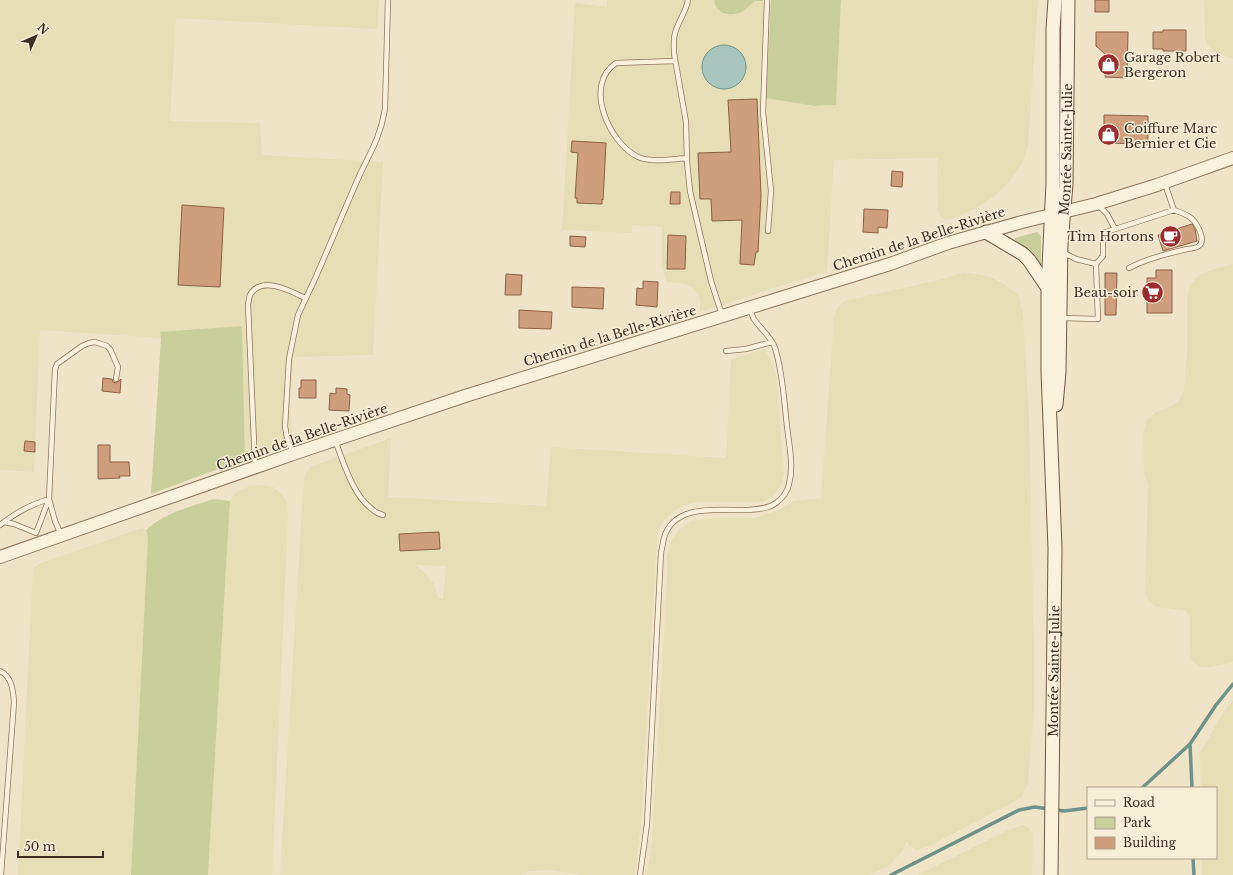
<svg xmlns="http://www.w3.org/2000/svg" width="1233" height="875" viewBox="0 0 1233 875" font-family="'Libre Baskerville',serif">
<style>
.farmland{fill:#e6deb5;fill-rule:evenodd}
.green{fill:#c9cf9b}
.water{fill:#a9c4bc;stroke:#6f938a}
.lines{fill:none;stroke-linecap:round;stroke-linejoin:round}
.stream{stroke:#6f938a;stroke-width:3.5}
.building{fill:#cf9f7d;stroke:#8d5f41}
.service-casing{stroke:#8d765c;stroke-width:6}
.tertiary-casing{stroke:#8d765c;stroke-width:14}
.secondary-casing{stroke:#6f573f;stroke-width:15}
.service{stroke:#faf1dc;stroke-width:4.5}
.tertiary{stroke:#faf1dc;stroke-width:12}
.secondary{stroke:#faf1dc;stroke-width:13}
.labels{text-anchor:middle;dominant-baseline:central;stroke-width:3;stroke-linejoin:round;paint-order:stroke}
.poi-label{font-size:13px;fill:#3d2e20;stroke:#f7eed8;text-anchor:start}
.street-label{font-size:13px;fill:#3d2e20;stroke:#f7eed8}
</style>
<rect width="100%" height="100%" fill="#f0e4c8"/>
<path class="farmland" d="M 0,0 L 379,0 L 377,29 L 176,18 L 170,121 L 260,123 L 262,155 L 383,162 L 373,355 L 294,357 L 289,402 L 292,435 L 298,441 L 245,459 L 242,326 L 160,333 L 161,338 L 40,330 L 34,472 L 0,470 Z
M 607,0 L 714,0 L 715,4 L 719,11 L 726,15 L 735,15 L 745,10 L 755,1 L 771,2 L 766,97 L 815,106 L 836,105 L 841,0 L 1038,0 L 1028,147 L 1022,163 L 1011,180 L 994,196 L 975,209 L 952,219 L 945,220 L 940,217 L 938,212 L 937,158 L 834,160 L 827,271 L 700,312 L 700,299 L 693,288 L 686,284 L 667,282 L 662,267 L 662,227 L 632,225 L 632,233 L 562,230 L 575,3 L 607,7 Z
M 1204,0 L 1233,0 L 1233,59 L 1217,53 L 1209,47 L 1205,39 Z
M 1233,264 L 1233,661 L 1229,663 L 1210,667 L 1201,667 L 1192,661 L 1190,652 L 1190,619 L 1189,615 L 1184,610 L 1156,607 L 1148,601 L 1145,591 L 1148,484 L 1144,474 L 1143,433 L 1146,421 L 1156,412 L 1166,409 L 1178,402 L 1184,390 L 1187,351 L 1187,298 L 1190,286 L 1197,277 L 1208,271 Z
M 963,272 L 988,276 L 1002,283 L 1015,292 L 1020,299 L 1023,316 L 1029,414 L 1034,654 L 1034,710 L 1028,783 L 1022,796 L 1012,803 L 929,846 L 916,850 L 906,842 L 902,851 L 889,866 L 869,875 L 647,875 L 652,841 L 667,580 L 667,557 L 671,541 L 680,529 L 692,521 L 713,518 L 755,518 L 779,510 L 794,501 L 821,498 L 834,317 L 836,310 L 840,305 L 845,301 L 943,279 Z
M 765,349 L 769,357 L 776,376 L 784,474 L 781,486 L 773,496 L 763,502 L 697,502 L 684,505 L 674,511 L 663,521 L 657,535 L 641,823 L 635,875 L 582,875 L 551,870 L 530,871 L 520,875 L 280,875 L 303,491 L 305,475 L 310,467 L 391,438 L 388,497 L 546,506 L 551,447 L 726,458 L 731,359 ZM 415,565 L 446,566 L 443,599 L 438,598 L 434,584 L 425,573 Z
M 261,485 L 273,487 L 282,494 L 287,502 L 288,518 L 272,875 L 208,875 L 230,501 L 236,492 L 250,486 Z
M 142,528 L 146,530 L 148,538 L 131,875 L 18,875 L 33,568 L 41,563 Z
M 1233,700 L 1233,875 L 1202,875 L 1202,858 L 1216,858 L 1216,788 L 1201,788 L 1200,753 L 1223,713 Z
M 1023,825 L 1029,828 L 1033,834 L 1032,875 L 917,875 L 1013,828 Z"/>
<path class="green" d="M 714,0 L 763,0 L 763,1 L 755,1 C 751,4 748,7 745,10 C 733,18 716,16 714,0 Z
M 771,0 L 841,0 L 836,105 L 815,106 L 766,98 Z
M 1037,232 L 1041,236 L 1041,265 L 1040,265 L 1031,252 L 1015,241 L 1015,238 Z
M 242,326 L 245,459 L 151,494 L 161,338 L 160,332 Z
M 214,499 L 230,501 L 208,875 L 131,875 L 148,538 L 146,530 C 162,514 192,506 214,499 Z"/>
<path class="water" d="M702 67a22 22 0 1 1 44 0a22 22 0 1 1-44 0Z"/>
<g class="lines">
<path class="stream" d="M 1190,744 L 1192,788
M 1142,788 L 1190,744 L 1216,705 L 1233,684
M 1193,858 L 1194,875
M 891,875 L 1019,810 L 1035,807 L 1064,811 L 1088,808"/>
</g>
<path class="building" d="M 1095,0 L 1109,0 L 1109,12 L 1095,12 Z
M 1163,30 L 1186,30 L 1186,51 L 1163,51 L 1163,49 L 1153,49 L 1153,32 L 1163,32 Z
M 1096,32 L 1128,32 L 1127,78 L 1105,77 L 1105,54 L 1096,46 Z
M 757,99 L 761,195 L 758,252 L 756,252 L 754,265 L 740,264 L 742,220 L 712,221 L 711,199 L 700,199 L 698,153 L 731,152 L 728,100 Z
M 1104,115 L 1148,116 L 1148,144 L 1104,143 Z
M 572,141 L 606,143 L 603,200 L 602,199 L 602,204 L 577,203 L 577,198 L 575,198 L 578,153 L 571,152 Z
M 892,171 L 903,172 L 902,187 L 891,186 Z
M 671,192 L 680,192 L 680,204 L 670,204 Z
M 182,205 L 224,208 L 220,287 L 178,285 Z
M 864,209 L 888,210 L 887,228 L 878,227 L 878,233 L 863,232 Z
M 1192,224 L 1195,229 L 1197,241 L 1163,251 L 1158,235 Z
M 668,235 L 686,236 L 685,269 L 667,269 Z
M 570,236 L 586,237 L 585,247 L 570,246 Z
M 1156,270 L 1172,270 L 1172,313 L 1147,313 L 1147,278 L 1156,278 Z
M 1105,273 L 1117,273 L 1116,315 L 1105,315 Z
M 506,274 L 522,275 L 521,295 L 505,295 Z
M 643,281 L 658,282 L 657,307 L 636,305 L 637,288 L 643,289 Z
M 572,287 L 604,288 L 603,309 L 572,307 Z
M 519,310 L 552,312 L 551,329 L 519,328 Z
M 103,378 L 112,379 L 113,382 L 116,383 L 121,379 L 120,393 L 102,391 Z
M 301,380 L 316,380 L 316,398 L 299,398 L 299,388 L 301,388 Z
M 336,388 L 347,389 L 347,394 L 350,395 L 349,411 L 329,410 L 330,393 L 336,394 Z
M 25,441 L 35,442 L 35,452 L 24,451 Z
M 98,445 L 110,445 L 110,462 L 129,462 L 130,476 L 119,476 L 120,478 L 98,479 Z
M 439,532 L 440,549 L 400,551 L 399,534 Z"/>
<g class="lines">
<defs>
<path id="service" d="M 688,0 C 686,12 678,22 675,33 C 673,40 674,46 674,53 L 686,122 L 687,162 L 690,191 L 711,281 L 722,315
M 767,0 L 763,112 L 771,191 L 768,231
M 675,61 L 616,63 C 583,85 609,143 638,157 C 652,163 672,159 687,158
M 1098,205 L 1107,214 L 1115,229
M 1096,264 L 1103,256 L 1103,233 L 1174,210 L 1165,184
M 1129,268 C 1144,260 1162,255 1179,251 C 1185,249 1192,249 1197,247 C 1208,242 1197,223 1191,218 C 1186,214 1180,212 1174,210
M 1061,318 L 1098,319 L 1096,264 L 1076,259 L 1062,252
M 726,351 L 746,349 L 772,342
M 335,440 C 343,461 353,496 372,509 C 375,512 379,514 383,515
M 293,453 L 287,438 L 285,426 L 289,359 L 298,315 L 314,281 C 330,245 345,208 361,172 C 372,150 381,134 385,109 L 388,0
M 255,466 L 248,304 C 249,301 249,297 250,295 C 261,275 291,291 305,298
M 4,522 L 14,524 L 36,533 L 49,499
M 0,525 C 17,512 28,506 49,499
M 61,535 L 55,521 L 49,499 L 55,369 L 57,364 L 82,346 L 89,343 L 95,342 L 107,346 L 110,349 L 118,367 L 116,379
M 0,671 C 12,677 13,690 14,702 L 1,875
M 640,875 L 647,824 L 661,553 C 662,548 663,543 664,538 C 674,502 721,511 749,510 C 758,509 768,509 776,503 C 782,499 788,491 789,484 C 794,466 789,445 787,426 C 784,401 783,373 775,348 C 771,336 761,330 754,319 C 752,316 751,312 750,308"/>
<path id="tertiary" d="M 0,557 L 293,454 L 465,396 L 774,300 L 890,264 L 948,243 L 1022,222 L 1096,204 L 1157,185 L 1233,158"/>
<g id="secondary">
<path d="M 986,232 L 1023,254 L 1029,260 L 1048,288"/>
<path id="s1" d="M 1056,405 L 1059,372 L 1061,244 L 1066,184 L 1068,0"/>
<path id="s2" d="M 1051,875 L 1055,548 L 1048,372 L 1048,288 L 1053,183 L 1053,29 L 1055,0"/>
</g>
</defs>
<use href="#service" class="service-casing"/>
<use href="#tertiary" class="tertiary-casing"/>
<use href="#secondary" class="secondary-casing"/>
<use href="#service" class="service"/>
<use href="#tertiary" class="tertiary"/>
<use href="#secondary" class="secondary"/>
</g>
<defs>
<symbol id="shop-disc" viewBox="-11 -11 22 22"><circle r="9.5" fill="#9e2a2b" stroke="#f7eed8"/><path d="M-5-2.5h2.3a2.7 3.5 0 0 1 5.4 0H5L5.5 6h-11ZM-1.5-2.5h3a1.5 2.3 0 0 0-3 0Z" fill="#fff"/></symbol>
<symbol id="cafe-disc" viewBox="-11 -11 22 22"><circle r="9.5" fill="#9e2a2b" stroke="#f7eed8"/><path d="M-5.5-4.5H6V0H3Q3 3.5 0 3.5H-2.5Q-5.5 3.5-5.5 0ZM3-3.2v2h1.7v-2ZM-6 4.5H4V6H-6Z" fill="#fff"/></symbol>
<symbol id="supermarket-disc" viewBox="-11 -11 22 22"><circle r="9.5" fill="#9e2a2b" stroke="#f7eed8"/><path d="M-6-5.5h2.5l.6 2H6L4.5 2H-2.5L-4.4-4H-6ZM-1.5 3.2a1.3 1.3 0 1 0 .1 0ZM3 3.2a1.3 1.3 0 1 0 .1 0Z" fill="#fff"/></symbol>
</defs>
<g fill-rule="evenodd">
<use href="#shop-disc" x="1096" y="52" width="25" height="25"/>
<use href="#shop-disc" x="1096" y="122" width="25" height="25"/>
<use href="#cafe-disc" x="1158" y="224" width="25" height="25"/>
<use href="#supermarket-disc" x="1140" y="280" width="25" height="25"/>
</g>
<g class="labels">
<g class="poi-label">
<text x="1124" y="57">Garage Robert<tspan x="1124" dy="15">Bergeron</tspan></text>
<text x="1124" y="128">Coiffure Marc<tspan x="1124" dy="15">Bernier et Cie</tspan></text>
<text x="1154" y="236" text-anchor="end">Tim Hortons</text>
<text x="1138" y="292" text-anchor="end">Beau-soir</text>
</g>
<g class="street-label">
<text stroke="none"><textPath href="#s1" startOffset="256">Montée Sainte-Julie</textPath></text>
<text transform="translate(919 239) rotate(-18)">Chemin de la Belle-Rivière</text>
<text transform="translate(610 336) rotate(-17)">Chemin de la Belle-Rivière</text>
<text transform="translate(302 437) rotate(-19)">Chemin de la Belle-Rivière</text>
<text stroke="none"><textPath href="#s2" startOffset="204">Montée Sainte-Julie</textPath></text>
</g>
</g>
<rect x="1087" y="787" width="130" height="72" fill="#f7eed8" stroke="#ada18e"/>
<rect x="1095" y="800" width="20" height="6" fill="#faf1dc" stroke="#ada18e"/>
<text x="1123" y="807" font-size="12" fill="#3d2e20">Road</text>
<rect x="1095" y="817" width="20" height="12" fill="#c9cf9b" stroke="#ada18e"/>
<text x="1123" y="827" font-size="12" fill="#3d2e20">Park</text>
<rect x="1095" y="837" width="20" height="12" fill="#cf9f7d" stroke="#ada18e"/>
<text x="1123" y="847" font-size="12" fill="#3d2e20">Building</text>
<g transform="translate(36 36) rotate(45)" stroke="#f7eed8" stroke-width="3" paint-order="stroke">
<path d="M0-3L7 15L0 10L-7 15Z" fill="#3d2e20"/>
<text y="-6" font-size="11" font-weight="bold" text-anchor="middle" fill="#3d2e20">N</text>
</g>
<path d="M18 851v6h85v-6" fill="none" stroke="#3d2e20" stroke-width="2"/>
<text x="24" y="851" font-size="12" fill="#3d2e20" stroke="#f7eed8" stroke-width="3" paint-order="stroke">50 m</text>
</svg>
